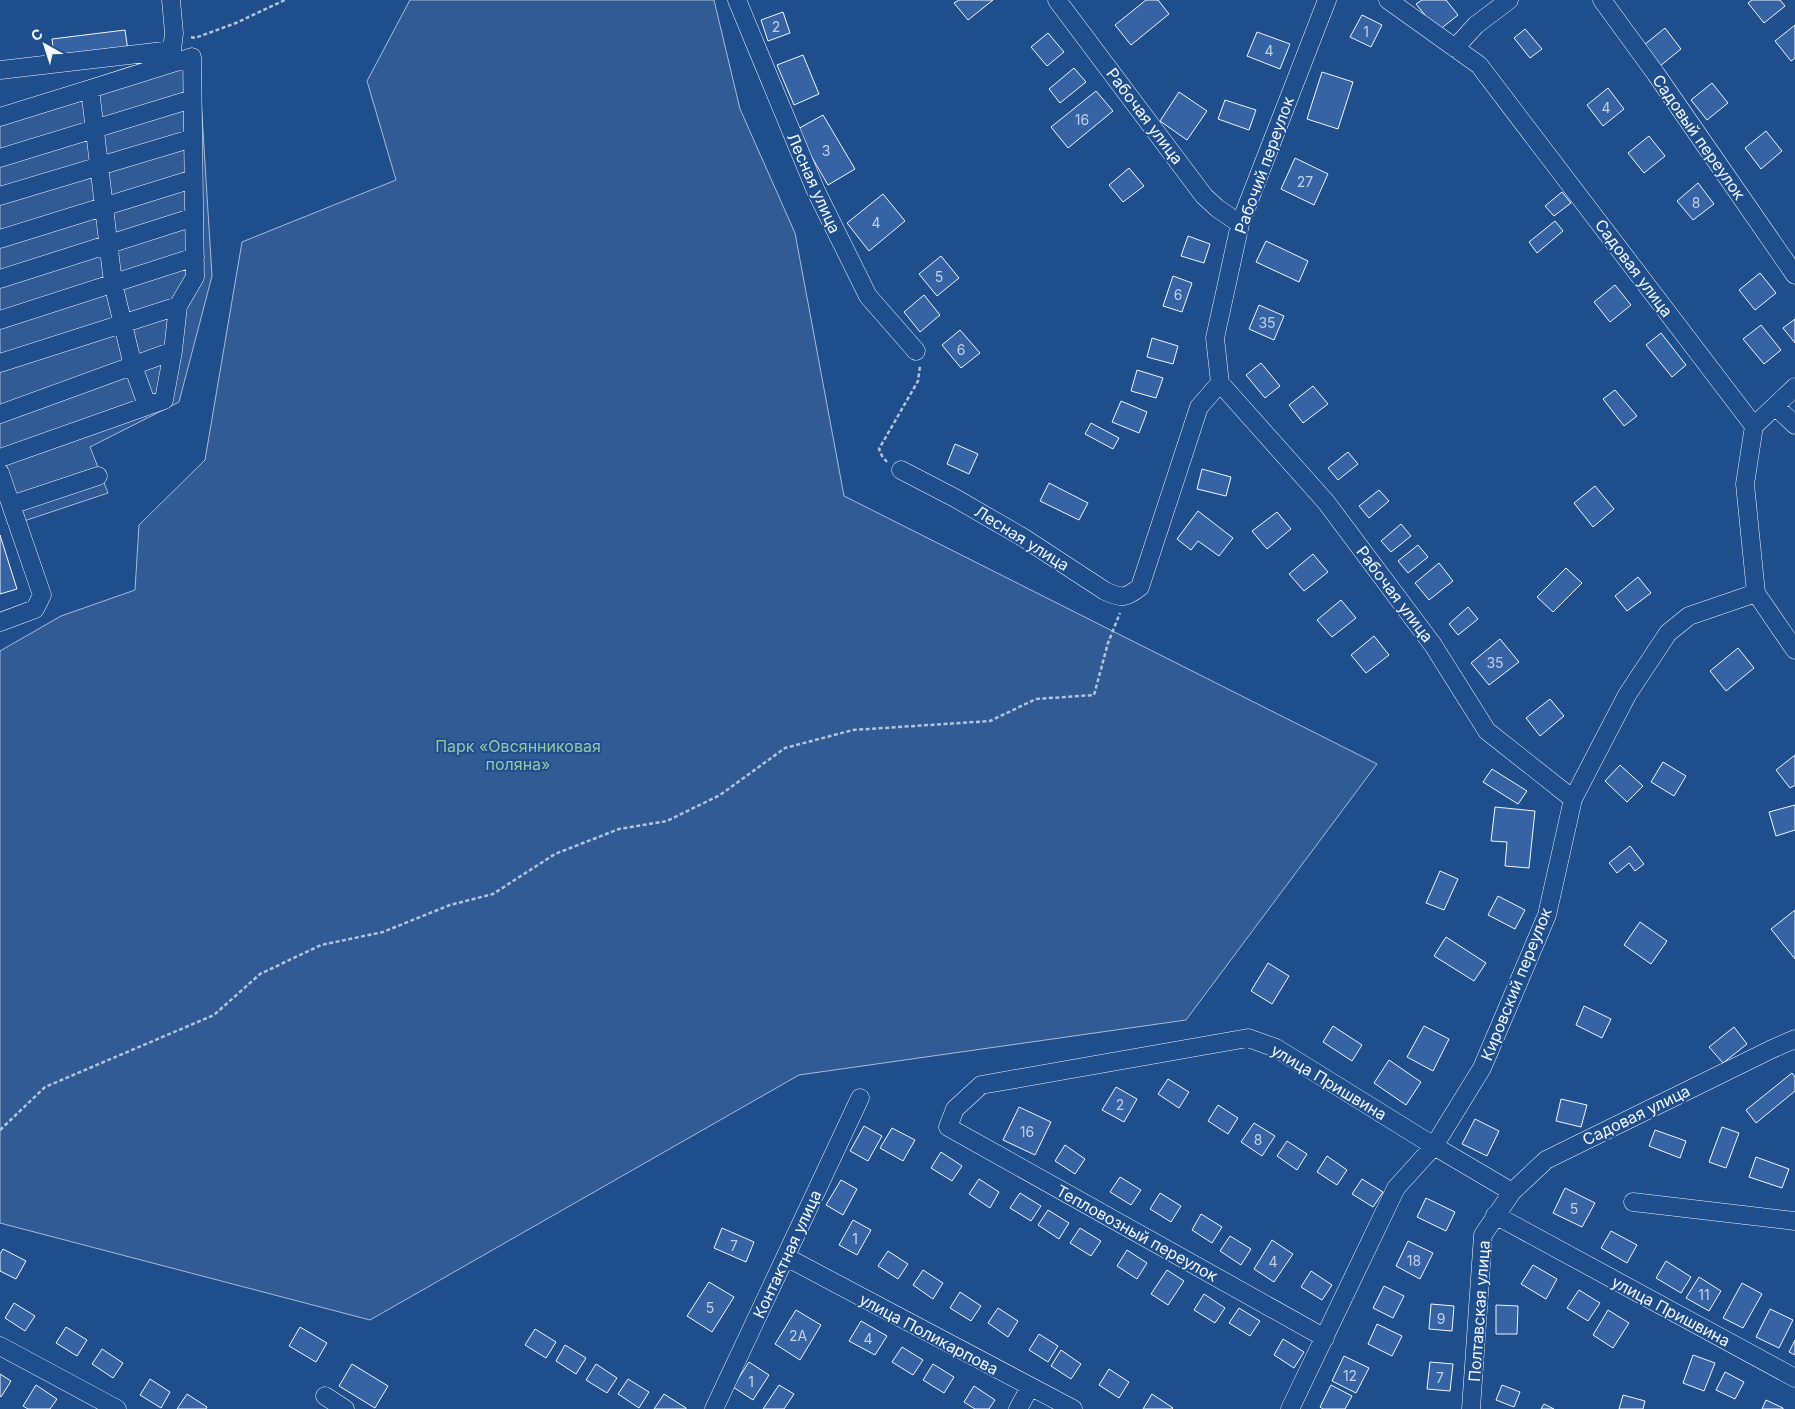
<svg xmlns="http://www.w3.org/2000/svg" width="1795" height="1409" viewBox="0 0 1795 1409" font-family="Inter,sans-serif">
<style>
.built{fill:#305b95;stroke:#a8bbd7}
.building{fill:#3563a3;stroke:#f2f6ff}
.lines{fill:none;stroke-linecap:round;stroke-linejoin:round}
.minor-casing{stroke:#f2f6ff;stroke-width:19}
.path{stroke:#b3c4dc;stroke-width:2.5;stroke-dasharray:4 2.5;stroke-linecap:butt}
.minor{stroke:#1f4e8c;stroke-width:18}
.labels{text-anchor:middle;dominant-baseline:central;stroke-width:4;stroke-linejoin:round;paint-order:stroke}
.number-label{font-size:14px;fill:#c3d1e8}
.street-label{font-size:16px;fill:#f2f6ff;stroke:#1f4e8c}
.park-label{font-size:16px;fill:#97c8a6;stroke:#1f4e8c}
</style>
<rect width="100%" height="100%" fill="#1f4e8c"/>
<path class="built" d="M 410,0 L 714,0 L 740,109 L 795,233 L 844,496 L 1377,764 L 1186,1020 L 799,1075 L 370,1320 L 0,1223 L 0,651 L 61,616 L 135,590 L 139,525 L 205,460 L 242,242 L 396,180 L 367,81 Z
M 198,50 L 212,276 L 179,402 L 90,447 L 108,493 L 9,526 L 0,499 L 0,110 L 129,67 Z"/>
<path class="building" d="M 959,0 L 993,0 L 968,20 L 954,3 Z
M 1146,0 L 1158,0 L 1169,14 L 1131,45 L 1115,25 Z
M 1422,0 L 1446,0 L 1458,15 L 1438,31 L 1416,4 Z
M 1752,0 L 1780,0 L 1785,6 L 1764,23 L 1748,3 Z
M 783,12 L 790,33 L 768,41 L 761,20 Z
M 1362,15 L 1382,25 L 1371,47 L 1350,37 Z
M 1795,25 L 1795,58 L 1791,61 L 1775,41 Z
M 1665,28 L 1681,49 L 1660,66 L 1644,45 Z
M 1525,29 L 1542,49 L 1530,58 L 1514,38 Z
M 125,30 L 128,51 L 55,61 L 52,39 Z
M 1257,32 L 1290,44 L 1280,69 L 1247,56 Z
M 1048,33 L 1064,52 L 1047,66 L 1031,47 Z
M 803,55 L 819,94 L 794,105 L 777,65 Z
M 1074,68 L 1086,82 L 1060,103 L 1049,89 Z
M 1322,72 L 1353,82 L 1338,129 L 1307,119 Z
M 1712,83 L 1728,103 L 1707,120 L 1691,100 Z
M 1608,88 L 1624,109 L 1603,126 L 1587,105 Z
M 1096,91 L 1113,111 L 1068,148 L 1051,127 Z
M 1179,92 L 1207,111 L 1187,140 L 1160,121 Z
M 1225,100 L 1256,110 L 1249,130 L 1218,119 Z
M 823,115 L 855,169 L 828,185 L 796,130 Z
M 1766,131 L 1782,151 L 1761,169 L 1745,148 Z
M 1649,136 L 1665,156 L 1644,173 L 1628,153 Z
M 1295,158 L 1328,174 L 1314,205 L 1281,189 Z
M 1129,168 L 1144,186 L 1123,202 L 1109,185 Z
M 1698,183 L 1714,204 L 1693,220 L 1677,201 Z
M 1562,192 L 1571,203 L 1554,216 L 1545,206 Z
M 883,194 L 905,221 L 869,251 L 847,223 Z
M 1555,221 L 1563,231 L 1537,253 L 1529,242 Z
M 1188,236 L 1210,244 L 1204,263 L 1181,256 Z
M 1266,241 L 1308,261 L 1299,282 L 1256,262 Z
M 941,256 L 959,278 L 937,296 L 919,274 Z
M 1760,273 L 1776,293 L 1755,310 L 1739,290 Z
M 1173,276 L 1192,283 L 1182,312 L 1163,306 Z
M 1615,285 L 1631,305 L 1610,322 L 1594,302 Z
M 924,295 L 940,315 L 920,332 L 904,312 Z
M 1259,305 L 1284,316 L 1274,340 L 1249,329 Z
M 1795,319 L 1795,343 L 1783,328 Z
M 1761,325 L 1781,350 L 1764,364 L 1743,339 Z
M 960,330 L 980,353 L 961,368 L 942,345 Z
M 1661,333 L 1686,365 L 1672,377 L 1646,345 Z
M 1152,338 L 1178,346 L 1173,364 L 1147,357 Z
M 1261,363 L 1280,386 L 1265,398 L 1246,375 Z
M 1137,370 L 1163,378 L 1156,398 L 1131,391 Z
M 1313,386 L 1328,404 L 1303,423 L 1289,405 Z
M 1615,390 L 1637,416 L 1624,426 L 1603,399 Z
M 1121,401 L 1147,412 L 1139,433 L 1112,422 Z
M 1091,423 L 1119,438 L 1113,449 L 1085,434 Z
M 955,444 L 978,454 L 969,474 L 947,464 Z
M 1348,452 L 1358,464 L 1338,480 L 1328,468 Z
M 1202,469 L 1231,477 L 1226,496 L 1197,489 Z
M 1049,483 L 1088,503 L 1079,520 L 1040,501 Z
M 1595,486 L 1614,509 L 1593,527 L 1574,503 Z
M 1379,490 L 1389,501 L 1369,518 L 1359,506 Z
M 1198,511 L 1233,538 L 1219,556 L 1198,541 L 1191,550 L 1177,539 Z
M 1277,512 L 1291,529 L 1267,549 L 1252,531 Z
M 1401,524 L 1411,536 L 1391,552 L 1381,541 Z
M 0,535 L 17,589 L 0,594 Z
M 1418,545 L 1428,557 L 1408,573 L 1398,561 Z
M 1313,554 L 1328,572 L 1304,591 L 1289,574 Z
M 1439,563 L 1453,581 L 1429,600 L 1415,583 Z
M 1566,568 L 1582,583 L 1553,612 L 1537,597 Z
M 1638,577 L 1651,593 L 1627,611 L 1615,596 Z
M 1341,600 L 1356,618 L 1332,637 L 1317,620 Z
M 1468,607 L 1478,619 L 1458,635 L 1449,624 Z
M 1374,636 L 1389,655 L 1366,673 L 1351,655 Z
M 1500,639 L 1519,662 L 1489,685 L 1471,663 Z
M 1738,648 L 1754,668 L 1726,691 L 1710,671 Z
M 1550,699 L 1564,716 L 1540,736 L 1526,718 Z
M 1795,755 L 1795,785 L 1790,788 L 1776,770 Z
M 1663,762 L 1686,776 L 1674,796 L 1651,782 Z
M 1620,765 L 1643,786 L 1627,802 L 1605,781 Z
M 1492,769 L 1527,791 L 1518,804 L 1483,782 Z
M 1795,805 L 1795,830 L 1776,836 L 1769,812 Z
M 1495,807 L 1535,811 L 1529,868 L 1505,866 L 1507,842 L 1491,841 Z
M 1630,846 L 1644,864 L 1635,871 L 1629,863 L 1617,873 L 1609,863 Z
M 1440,871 L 1458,879 L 1444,910 L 1426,903 Z
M 1498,896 L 1525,910 L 1515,929 L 1488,915 Z
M 1795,910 L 1795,959 L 1771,929 Z
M 1640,922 L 1667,941 L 1651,964 L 1624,945 Z
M 1446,937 L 1486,963 L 1474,981 L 1434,956 Z
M 1268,963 L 1289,976 L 1272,1004 L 1251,991 Z
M 1584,1006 L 1611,1019 L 1602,1038 L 1576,1025 Z
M 1333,1026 L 1362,1045 L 1352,1061 L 1323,1042 Z
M 1424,1026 L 1449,1039 L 1433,1071 L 1407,1057 Z
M 1734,1027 L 1747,1044 L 1723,1063 L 1709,1047 Z
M 1389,1060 L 1421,1082 L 1406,1105 L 1374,1083 Z
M 1792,1073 L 1795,1077 L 1795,1091 L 1756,1123 L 1746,1110 Z
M 1168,1079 L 1189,1092 L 1179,1108 L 1158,1094 Z
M 1116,1087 L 1137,1099 L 1124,1122 L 1102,1110 Z
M 1561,1099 L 1587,1105 L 1581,1127 L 1556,1121 Z
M 1218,1105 L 1238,1118 L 1228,1134 L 1208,1121 Z
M 1019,1107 L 1051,1122 L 1035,1155 L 1003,1140 Z
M 1475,1119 L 1499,1131 L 1487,1156 L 1462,1144 Z
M 1254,1123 L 1275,1136 L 1262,1156 L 1241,1142 Z
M 864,1126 L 882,1136 L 868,1161 L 850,1151 Z
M 1722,1127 L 1739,1133 L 1726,1168 L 1709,1162 Z
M 892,1128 L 915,1140 L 903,1161 L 880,1148 Z
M 1655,1130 L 1686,1141 L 1680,1158 L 1649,1146 Z
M 1287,1141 L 1307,1154 L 1297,1170 L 1277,1156 Z
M 1065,1145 L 1085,1159 L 1075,1174 L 1055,1161 Z
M 941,1152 L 962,1166 L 952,1181 L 931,1168 Z
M 1327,1156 L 1347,1170 L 1337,1185 L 1317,1172 Z
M 1756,1157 L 1789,1169 L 1782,1188 L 1749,1177 Z
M 1120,1177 L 1141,1190 L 1131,1205 L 1110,1192 Z
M 979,1179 L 999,1192 L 990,1208 L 969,1194 Z
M 1362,1179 L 1383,1192 L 1373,1207 L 1352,1194 Z
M 841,1180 L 857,1189 L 843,1215 L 826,1205 Z
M 1565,1188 L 1595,1203 L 1582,1227 L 1553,1213 Z
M 1020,1193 L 1041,1206 L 1031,1221 L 1010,1208 Z
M 1160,1193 L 1181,1206 L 1171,1222 L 1150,1209 Z
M 1426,1198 L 1455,1212 L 1446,1231 L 1417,1217 Z
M 1048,1210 L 1069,1223 L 1059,1239 L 1038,1225 Z
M 1201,1214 L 1222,1227 L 1212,1243 L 1192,1230 Z
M 853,1220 L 871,1230 L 857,1255 L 839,1245 Z
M 722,1228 L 754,1242 L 746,1262 L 714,1248 Z
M 1080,1228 L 1101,1241 L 1091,1256 L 1070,1243 Z
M 1611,1231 L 1637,1245 L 1627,1263 L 1601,1248 Z
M 1230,1236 L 1251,1249 L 1241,1265 L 1220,1251 Z
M 1272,1240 L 1293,1254 L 1274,1282 L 1254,1269 Z
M 1408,1241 L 1433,1253 L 1420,1279 L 1396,1266 Z
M 3,1249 L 26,1261 L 16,1279 L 0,1271 L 0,1254 Z
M 1127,1250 L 1147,1263 L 1137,1279 L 1117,1266 Z
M 888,1251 L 908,1264 L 898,1279 L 878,1266 Z
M 1666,1261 L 1691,1277 L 1681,1293 L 1656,1278 Z
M 1533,1265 L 1557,1279 L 1546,1299 L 1521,1284 Z
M 923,1270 L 943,1283 L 933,1299 L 913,1285 Z
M 1167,1270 L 1184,1281 L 1168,1305 L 1151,1294 Z
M 1311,1271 L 1332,1285 L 1322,1300 L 1301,1287 Z
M 1699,1277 L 1721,1291 L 1709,1311 L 1686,1298 Z
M 709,1282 L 734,1297 L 712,1332 L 687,1316 Z
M 1742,1283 L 1762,1294 L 1743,1328 L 1723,1318 Z
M 1384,1286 L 1404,1296 L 1393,1318 L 1373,1308 Z
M 1579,1290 L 1600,1303 L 1588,1321 L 1567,1308 Z
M 960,1292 L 981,1306 L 971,1321 L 950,1308 Z
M 1204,1294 L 1225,1308 L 1215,1323 L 1194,1310 Z
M 14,1303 L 35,1316 L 25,1331 L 5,1318 Z
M 1431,1304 L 1454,1306 L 1452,1331 L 1429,1329 Z
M 1496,1305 L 1518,1306 L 1517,1334 L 1496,1334 Z
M 998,1308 L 1018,1321 L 1008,1337 L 988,1323 Z
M 1239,1308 L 1260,1321 L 1250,1336 L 1229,1323 Z
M 1770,1309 L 1793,1320 L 1779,1348 L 1756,1337 Z
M 796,1310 L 821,1325 L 800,1360 L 775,1344 Z
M 1608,1310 L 1629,1323 L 1613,1348 L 1593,1335 Z
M 861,1321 L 887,1336 L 875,1355 L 849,1341 Z
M 1377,1324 L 1402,1336 L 1392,1356 L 1368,1344 Z
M 66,1327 L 87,1340 L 77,1356 L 56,1343 Z
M 300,1327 L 327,1343 L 316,1362 L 289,1346 Z
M 535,1329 L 556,1342 L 546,1358 L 525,1345 Z
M 1039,1334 L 1058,1346 L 1048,1362 L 1029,1350 Z
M 1283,1339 L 1304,1352 L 1294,1368 L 1274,1355 Z
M 1795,1340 L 1795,1355 L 1789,1352 Z
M 565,1345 L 586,1358 L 576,1374 L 556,1361 Z
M 902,1347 L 923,1360 L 913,1375 L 892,1362 Z
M 102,1349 L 123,1363 L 113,1378 L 92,1364 Z
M 1061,1350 L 1081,1364 L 1071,1379 L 1051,1366 Z
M 1693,1355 L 1715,1363 L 1704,1391 L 1683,1383 Z
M 1344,1356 L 1369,1368 L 1356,1393 L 1332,1381 Z
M 749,1362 L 769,1375 L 753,1400 L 733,1387 Z
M 1430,1362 L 1453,1364 L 1450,1391 L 1427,1389 Z
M 352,1364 L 388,1386 L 375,1408 L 339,1386 Z
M 596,1364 L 617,1378 L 607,1393 L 586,1380 Z
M 933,1364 L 954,1377 L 944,1393 L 923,1380 Z
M 1109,1369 L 1129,1382 L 1119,1398 L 1099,1385 Z
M 1725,1372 L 1744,1382 L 1735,1399 L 1716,1390 Z
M 0,1374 L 11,1381 L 1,1397 L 0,1396 Z
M 150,1379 L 170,1392 L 161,1408 L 140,1395 Z
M 628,1379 L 649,1392 L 639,1408 L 618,1394 Z
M 36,1385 L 57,1399 L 50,1409 L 28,1409 L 23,1406 Z
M 779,1385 L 794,1394 L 784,1409 L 763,1409 Z
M 1331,1385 L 1352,1396 L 1345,1409 L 1323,1409 L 1320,1407 Z
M 1502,1385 L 1520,1392 L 1514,1407 L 1496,1400 Z
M 974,1386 L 995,1400 L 989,1409 L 975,1409 L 964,1402 Z
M 187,1394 L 207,1407 L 206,1409 L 177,1409 Z
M 664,1394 L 686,1408 L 686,1409 L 654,1409 Z
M 1152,1394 L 1173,1408 L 1172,1409 L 1143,1409 Z
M 1623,1395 L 1645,1401 L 1643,1409 L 1619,1409 Z
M 1766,1400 L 1783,1408 L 1783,1409 L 1762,1409 Z
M 1544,1404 L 1554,1409 L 1541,1409 Z"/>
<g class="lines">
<defs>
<path id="minor" d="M 737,0 L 816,191 L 868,296 L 916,351
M 1057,0 L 1204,196 L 1217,208 L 1240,224
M 1388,0 L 1479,65 L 1754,426 L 1745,484 L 1756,593 L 1795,650
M 1602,0 L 1656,74 L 1795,275
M 1455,48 L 1476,25 L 1509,0
M 0,70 L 172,50 L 174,33 L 171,0
M 0,117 L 90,89 L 113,283 L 133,366 L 147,405
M 0,158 L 192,99
M 0,196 L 193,138
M 0,239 L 193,179
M 0,279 L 194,217
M 0,320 L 195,257
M 0,363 L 178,306
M 1220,383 L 1326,502 L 1433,645 L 1487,731 L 1573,799
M 1775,406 L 1795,425
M 0,414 L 173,351
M 1754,426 L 1795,387
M 0,458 L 164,400 L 173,351 L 178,306 L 195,277 L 192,57 L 90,89
M 901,470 L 955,498 L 1024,538 L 1105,591 C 1122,599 1126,598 1140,587 L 1199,407 L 1220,383 L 1215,338 L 1240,224 L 1327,0
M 0,473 L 42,595 L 35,609 L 0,622
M 11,505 L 98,476
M 1633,1202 L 1795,1221
M 1495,1215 L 1795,1378
M 786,1257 L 1073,1409
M 1325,1338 L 948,1127 L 955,1109 L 981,1085 L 1248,1038 L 1276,1048 L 1434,1146 L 1512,1192
M 0,1346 L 117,1409
M 325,1396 L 345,1409
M 714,1409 L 860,1098
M 1018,1409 L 1030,1387
M 1290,1409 L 1396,1188 L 1434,1146 L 1482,1068 L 1547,915 L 1573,799 L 1627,695 L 1668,633 L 1689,616 L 1756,593
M 1471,1409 L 1483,1235 L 1512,1192 L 1546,1160 L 1772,1049 L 1795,1039"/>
</defs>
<use href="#minor" class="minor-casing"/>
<path class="path" d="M 191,37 L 195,38 L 236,23 L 285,0
M 887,462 L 882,456 L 879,449 L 918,381 L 920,366
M 0,1130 L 45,1087 L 214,1015 L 260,974 L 321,945 L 383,932 L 450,905 L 493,894 L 555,854 L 619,829 L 667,821 L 720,795 L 785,748 L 853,730 L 990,721 L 1036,699 L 1094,695 L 1108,643 L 1120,613"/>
<use href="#minor" class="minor"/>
</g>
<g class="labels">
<g class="number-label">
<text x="776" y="26">2</text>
<text x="1366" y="31">1</text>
<text x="1269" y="50">4</text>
<text x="1606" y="107">4</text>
<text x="1082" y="119">16</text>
<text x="826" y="150">3</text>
<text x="1305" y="181">27</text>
<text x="1696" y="202">8</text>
<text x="876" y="222">4</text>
<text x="939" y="276">5</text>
<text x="1178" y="294">6</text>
<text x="1267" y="322">35</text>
<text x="961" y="349">6</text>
<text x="1495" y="662">35</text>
<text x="1120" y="1104">2</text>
<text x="1027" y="1131">16</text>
<text x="1258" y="1139">8</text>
<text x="1574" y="1208">5</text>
<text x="855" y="1238">1</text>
<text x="734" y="1245">7</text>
<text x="1414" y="1260">18</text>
<text x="1273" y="1261">4</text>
<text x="1704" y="1294">11</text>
<text x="710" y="1307">5</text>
<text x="1441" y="1318">9</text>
<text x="798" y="1335">2А</text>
<text x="868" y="1338">4</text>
<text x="1350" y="1375">12</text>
<text x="1440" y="1377">7</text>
<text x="751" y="1381">1</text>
</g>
<g class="street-label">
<text transform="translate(1145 116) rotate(53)">Рабочая улица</text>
<text transform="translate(1699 137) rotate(55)">Садовый переулок</text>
<text transform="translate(1264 165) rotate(-70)">Рабочий переулок</text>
<text transform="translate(814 183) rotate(66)">Лесная улица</text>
<text transform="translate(1634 268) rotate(53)">Садовая улица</text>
<text transform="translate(1022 538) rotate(32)">Лесная улица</text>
<text transform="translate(1395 594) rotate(53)">Рабочая улица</text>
<text transform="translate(1516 984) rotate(-68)">Кировский переулок</text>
<text transform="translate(1329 1082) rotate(31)">улица Пришвина</text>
<text transform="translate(1636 1115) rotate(-26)">Садовая улица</text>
<text transform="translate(1137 1233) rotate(29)">Тепловозный переулок</text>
<text transform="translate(787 1254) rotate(-65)">Контактная улица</text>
<text transform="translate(1479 1311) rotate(-86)">Полтавская улица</text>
<text transform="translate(1671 1311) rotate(28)">улица Пришвина</text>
<text transform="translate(929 1334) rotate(28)">улица Поликарпова</text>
</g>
<g class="park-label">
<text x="518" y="746">Парк «Овсянниковая<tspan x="518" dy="18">поляна»</tspan></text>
</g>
</g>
<g transform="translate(45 45) rotate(321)" stroke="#1f4e8c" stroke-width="4" paint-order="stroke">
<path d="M0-4L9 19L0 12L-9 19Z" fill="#f2f6ff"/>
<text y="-8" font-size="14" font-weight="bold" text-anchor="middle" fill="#f2f6ff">С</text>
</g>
</svg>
